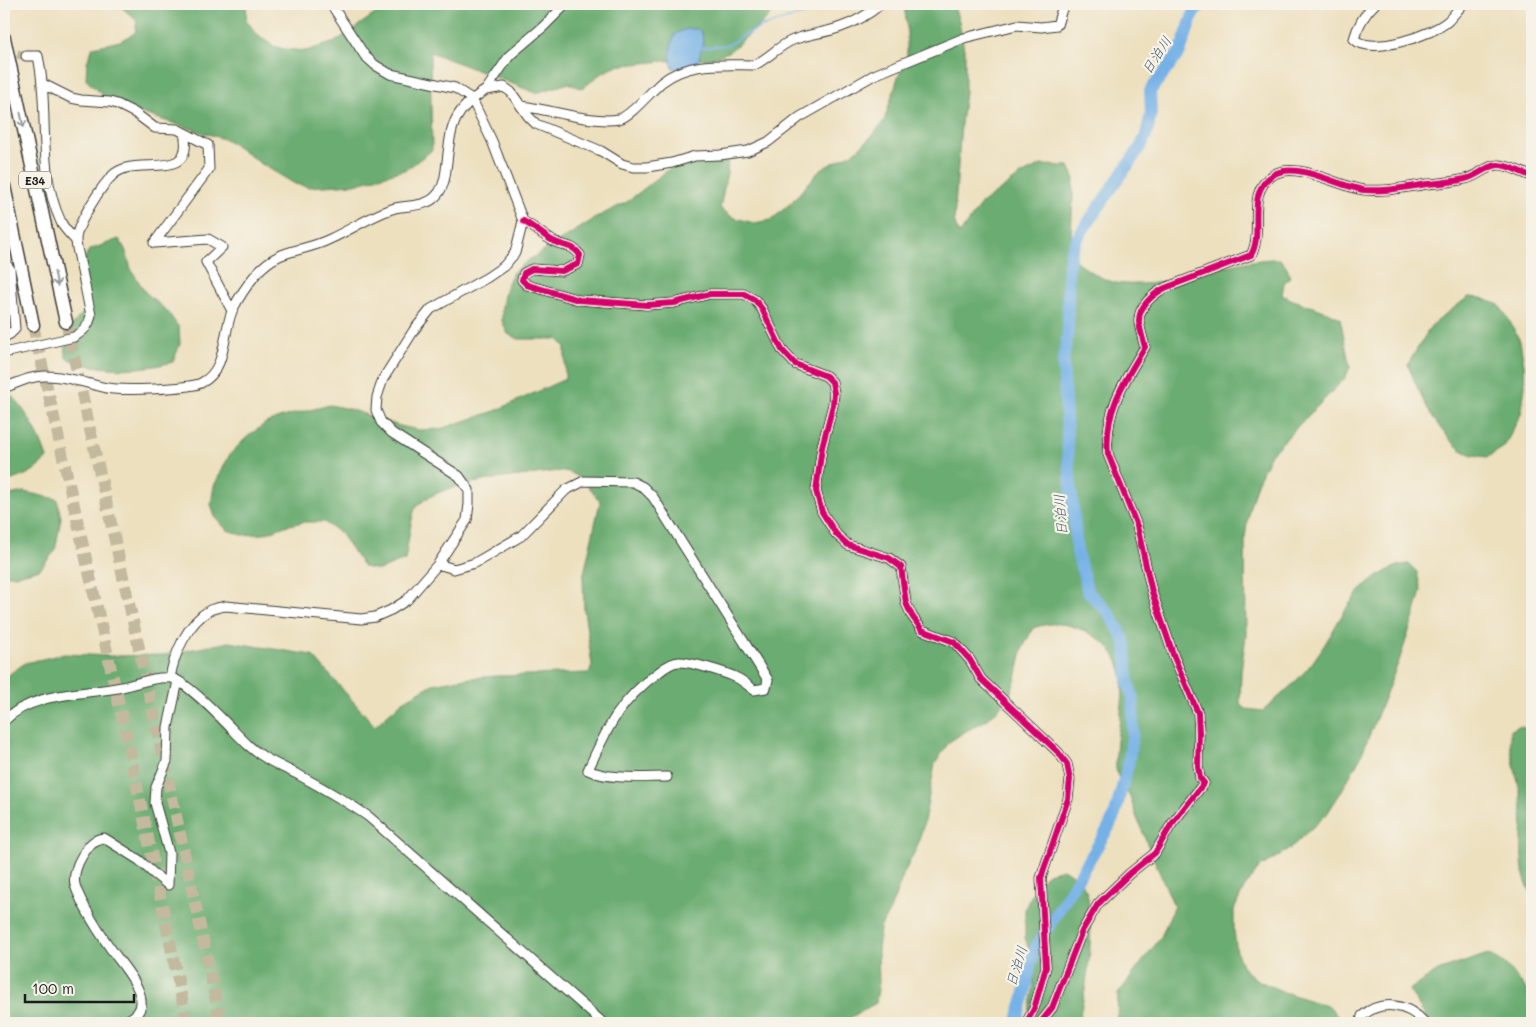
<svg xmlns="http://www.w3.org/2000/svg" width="1536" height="1027" viewBox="0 0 1536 1027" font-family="Mali,'Klee One',sans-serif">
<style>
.forest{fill:#6aac71;stroke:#436446}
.water{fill:#75b1e7;stroke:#486682}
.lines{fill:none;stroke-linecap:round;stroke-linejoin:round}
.stream{stroke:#75b1e7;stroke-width:2}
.river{stroke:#75b1e7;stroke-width:12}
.minor-tunnel{stroke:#c3b99e;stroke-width:9;stroke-dasharray:9 4.5;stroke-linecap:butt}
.highway-tunnel{stroke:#c3b99e;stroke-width:12;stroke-dasharray:12 6;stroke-linecap:butt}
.minor-casing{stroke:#3b3934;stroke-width:11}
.highway-casing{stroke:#3b3934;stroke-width:15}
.minor{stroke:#fff;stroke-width:9}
.highway{stroke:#fff;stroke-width:12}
.cycleway-casing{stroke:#f7f3e8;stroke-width:9}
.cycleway{stroke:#d6006c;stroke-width:6}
.oneway{stroke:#999}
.labels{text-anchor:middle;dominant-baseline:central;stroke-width:4.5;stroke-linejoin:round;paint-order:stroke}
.shield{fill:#f7f3e8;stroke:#5e5c59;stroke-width:1}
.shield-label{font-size:11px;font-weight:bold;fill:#1c1c1c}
.water-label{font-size:14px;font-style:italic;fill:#40586d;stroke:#f7f3e8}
</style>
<rect width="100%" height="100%" fill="#f7f3e8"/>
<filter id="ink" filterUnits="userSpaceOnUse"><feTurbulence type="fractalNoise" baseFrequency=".02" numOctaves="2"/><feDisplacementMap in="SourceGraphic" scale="10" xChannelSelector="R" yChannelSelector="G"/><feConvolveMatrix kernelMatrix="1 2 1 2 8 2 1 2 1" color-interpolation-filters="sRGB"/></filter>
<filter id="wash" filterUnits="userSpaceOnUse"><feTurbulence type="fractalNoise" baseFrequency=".0096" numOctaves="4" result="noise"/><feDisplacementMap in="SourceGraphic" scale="20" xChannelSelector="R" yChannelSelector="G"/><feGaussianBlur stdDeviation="1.12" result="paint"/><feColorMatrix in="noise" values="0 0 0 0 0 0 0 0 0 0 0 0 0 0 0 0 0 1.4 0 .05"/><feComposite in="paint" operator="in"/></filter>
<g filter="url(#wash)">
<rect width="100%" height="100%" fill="#ede0bf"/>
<path class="forest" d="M 118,4 L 247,4 L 246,19 L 256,34 L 273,46 L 284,49 L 306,51 L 335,42 L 389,4 L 776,4 L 768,18 L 730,51 L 711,59 L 663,61 L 615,66 L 599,75 L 582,89 L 569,83 L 536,93 L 430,52 L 432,150 L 407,169 L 355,184 L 308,187 L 295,184 L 260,163 L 227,140 L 144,114 L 105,97 L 86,80 L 87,62 L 93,47 L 120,41 L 135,33 L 137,21 Z
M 904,4 L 953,4 L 959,21 L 965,55 L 965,92 L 961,124 L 954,221 L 959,235 L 981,204 L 1021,175 L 1041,165 L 1069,166 L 1074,177 L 1070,256 C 1083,267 1096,277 1113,282 C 1118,284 1126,284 1132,284 C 1183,286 1229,258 1280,259 L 1287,268 L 1290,277 L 1284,283 L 1282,295 C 1301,305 1322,308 1340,318 L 1350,367 L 1345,378 L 1271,454 L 1257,483 L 1249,510 L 1245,538 L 1246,635 L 1241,671 L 1240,705 L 1246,709 L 1263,711 C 1281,695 1304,676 1317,656 C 1338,627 1345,599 1377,577 C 1388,570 1396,565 1409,564 L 1417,572 L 1421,591 L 1414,616 L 1399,661 L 1361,756 L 1341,792 L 1327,814 L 1288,850 L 1260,867 L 1244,888 L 1234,910 L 1234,931 L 1237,953 L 1243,968 L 1257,980 L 1284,992 L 1330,1007 L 1343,1023 L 1117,1023 L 1118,994 L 1161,937 L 1174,906 C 1163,879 1150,853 1140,825 C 1136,817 1134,808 1131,800 C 1128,791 1119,782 1117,773 C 1115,767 1116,760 1116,754 C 1118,707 1142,659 1087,632 C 1067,623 1054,621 1033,628 L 1022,650 L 1016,679 L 1010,694 L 997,711 L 983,722 L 966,731 L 949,742 L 935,764 L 923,827 L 917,847 L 904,873 L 890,910 L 880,928 L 878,952 L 879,983 L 876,1003 L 841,1023 L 4,1023 L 4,678 L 25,663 L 64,654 L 112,656 L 164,655 L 229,642 L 312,655 L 375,726 L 403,701 L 433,684 L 460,679 L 497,676 L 589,673 L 592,665 L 584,610 L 583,578 L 600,502 C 592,490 579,472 563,471 C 554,471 544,473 536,474 C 504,478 438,483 416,507 C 412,512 407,550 405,560 L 379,570 L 364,567 L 340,533 L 324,522 L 303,522 L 285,526 L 264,534 L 242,535 L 227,530 L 215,517 L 211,504 L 214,486 L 230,454 L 246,438 L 266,423 L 282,417 L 330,405 L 349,409 L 400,426 L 419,430 L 440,429 L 495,411 L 565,379 L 565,346 L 557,339 L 518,339 L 508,334 L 502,321 L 502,306 L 505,290 L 513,272 L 529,260 L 599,216 L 627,202 L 682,159 L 728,157 L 727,173 L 720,208 L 732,217 L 754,223 L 771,220 L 791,203 L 821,169 L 855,152 L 873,135 L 884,121 L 898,77 L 907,59 L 907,28 Z
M 119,239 L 125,249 L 131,269 L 145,292 L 168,312 L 179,328 L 180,344 L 173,362 C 139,371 99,372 66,358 C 64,331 70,327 88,308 L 79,286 L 81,266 L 89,250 Z
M 1468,297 L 1482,298 L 1499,305 L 1509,320 L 1520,341 L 1524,364 L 1525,387 L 1521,414 L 1504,447 L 1488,457 C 1478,456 1467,455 1459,448 C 1434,427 1419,394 1408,364 L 1431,326 Z
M 13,396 C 28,415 40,435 47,458 C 36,472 21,478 4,482 L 4,403 Z
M 24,492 L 57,499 L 61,518 L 55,551 L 40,569 L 17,575 L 4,575 L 4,496 Z
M 1519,726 L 1532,730 L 1532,894 C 1515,868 1525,836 1522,807 C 1520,781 1509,757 1510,731 Z
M 1063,869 C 1073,875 1083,882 1087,893 C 1089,898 1088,904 1089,909 C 1093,947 1087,986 1078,1023 L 1027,1023 L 1034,985 L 1033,960 L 1025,938 L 1025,908 L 1035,889 L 1048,873 Z
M 1488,954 L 1506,965 L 1524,986 L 1532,1002 L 1532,1023 L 1430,1023 L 1409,990 L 1438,971 Z"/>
<path class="water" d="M 687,29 L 698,29 L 702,33 L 703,43 L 698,62 C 691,66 681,71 673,68 C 668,57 671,43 676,33 Z"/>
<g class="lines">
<path class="stream" d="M 699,48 L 728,45 L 741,37 L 761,27 L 800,15 L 808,14 L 834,4"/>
<path class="river" d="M 1016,1023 L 1024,997 L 1031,962 L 1035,949 L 1109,827 L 1115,814 L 1128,765 L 1133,731 L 1133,698 L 1128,681 L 1126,647 L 1123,637 L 1109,613 L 1088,592 L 1077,552 L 1068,453 L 1063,362 L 1068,331 L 1068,270 L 1071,252 L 1078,237 L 1141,146 L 1146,135 L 1151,114 L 1150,91 L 1180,52 L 1194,12 L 1203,4"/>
</g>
</g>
<g filter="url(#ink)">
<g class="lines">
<path class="minor-tunnel" d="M 4,51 L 26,56"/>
<path class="highway-tunnel" d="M 66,322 L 160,742 L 221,1023
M 33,325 L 130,753 L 187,1023"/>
<defs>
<path id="minor" d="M 564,4 L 563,7 L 543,27 L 510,55 L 486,90 L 504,87 L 511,92 L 528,116 L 536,124 L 601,151 L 622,164 L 633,167 L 647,167 L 672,163 L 695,156 L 720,155 L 748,151 L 768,142 L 800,117 L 874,75 L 964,38 L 1017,25 L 1041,27 L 1057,25 L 1062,9 L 1067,4
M 1375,4 C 1365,13 1357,27 1354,39 C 1371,56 1432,35 1448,21 C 1453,16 1458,9 1463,4
M 26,56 L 38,56 C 50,112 36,168 61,222 C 64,229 71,235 76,241
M 43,84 L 71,98 L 81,100 L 110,102 L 117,104 L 135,113 L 155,128 L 177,129 L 208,145 L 209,169 L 154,243 L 208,239 L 222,247 L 206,262 L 232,311
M 521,106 C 548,109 593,124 619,119 C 631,116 651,91 662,82 C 688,61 723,65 754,65 C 768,59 778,46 793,40 C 808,34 825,33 841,27 C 856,22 869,14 881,4
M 523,221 C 534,227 543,235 553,241 C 565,247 572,244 580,255 L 578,264 L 562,271 L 532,269 L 524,273 L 522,280 L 527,285 L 579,300 L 647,305 L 674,303 L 710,294 L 744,294 L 755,300 L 762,309 L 782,350 L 795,364 L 826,376 L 832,382 L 834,393 L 833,405 L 822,447 L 816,491 L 822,512 L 836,534 L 848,545 L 889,558 L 901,567 L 906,603 L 912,616 L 922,630 L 954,642 L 970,660 L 981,679 L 1058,752 L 1067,764 L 1070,779 L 1068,799 L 1041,878 L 1046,967 L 1034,1009 L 1026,1023
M 4,262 L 10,269 L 15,329 L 10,334 L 4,337
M 4,353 L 74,337 C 84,331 89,326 91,315 C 87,297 84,280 80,262 C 79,255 76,247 76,240 C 76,225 102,185 113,175 C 116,172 123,169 126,168 C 151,161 194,177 184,133
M 4,388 C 17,383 33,375 47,376 C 67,376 88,384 107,388 C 122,391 188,389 201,383 C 228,370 222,332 233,309 C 239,297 248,284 256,274 C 279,247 302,253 330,239 C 352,229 372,215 395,208 C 407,205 425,207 435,197 C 442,191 445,179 446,170 C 451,131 449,112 486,90
M 438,564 L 454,569 L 475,563 L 521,536 L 566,490 L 584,481 L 633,482 L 643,487 L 653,497 L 768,680 L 766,688 L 754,690 C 748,685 742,680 735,677 C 724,672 691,662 679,662 C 672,662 664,668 659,672 C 620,700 607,728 588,770 C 608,780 644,777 667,777
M 170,678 C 174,654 188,622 210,610 C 215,608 221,607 226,606 L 361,619 L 375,617 L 391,610 L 407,600 L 438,564 L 467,520 L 469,504 L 469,490 L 459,476 L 392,433 L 381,422 L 376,410 L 377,397 L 383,379 L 414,330 L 431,309 L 488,277 L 504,266 L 515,253 L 523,221 L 492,141 L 472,99 L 455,88 L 390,74 L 375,65 L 365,56 L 331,4
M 4,721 C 33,691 85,695 122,687 C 137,684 155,676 171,678 C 188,681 233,731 248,745 C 262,758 280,766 297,774 C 321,787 346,801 369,817 L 603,1023
M 118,1023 C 167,1011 125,970 111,949 C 100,934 80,902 75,885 C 73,876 77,864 82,856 C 88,847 92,839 104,838 L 139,860 L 153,873 L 168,885 L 169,853 L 155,803 L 156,787 L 167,761 L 168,727 L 178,681
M 1040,1023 L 1052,1008 L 1082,931 L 1098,904 L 1129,874 L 1155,853 L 1171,825 L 1204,783 L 1200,778 L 1198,766 L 1199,733 L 1198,713 L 1174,657 L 1152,592 L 1137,526 L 1108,454 C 1104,412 1124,381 1145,347 C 1143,339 1140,330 1139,322 C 1138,307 1153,294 1165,288 L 1251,255 C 1265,231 1244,193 1273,175 C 1296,160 1339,187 1364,190 C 1385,192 1407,187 1428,184 C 1440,183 1453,182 1465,179 C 1477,177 1488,164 1500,165 C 1508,165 1524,174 1532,176
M 1361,1023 L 1362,1016 C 1382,999 1408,1004 1425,1023"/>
<path id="highway" d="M 4,38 L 66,322
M 4,186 L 33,325"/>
</defs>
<use href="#minor" class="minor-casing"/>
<use href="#highway" class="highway-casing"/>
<use href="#minor" class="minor"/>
<use href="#highway" class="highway"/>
<defs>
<path id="cycleway" d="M 523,221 C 534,227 543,235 553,241 C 565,247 572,244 580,255 L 578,264 L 562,271 L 532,269 L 524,273 L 522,280 L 527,285 L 579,300 L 647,305 L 674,303 L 710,294 L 744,294 L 755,300 L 762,309 L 782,350 L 795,364 L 826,376 L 832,382 L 834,393 L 833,405 L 822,447 L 816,491 L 822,512 L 836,534 L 848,545 L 889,558 L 901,567 L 906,603 L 912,616 L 922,630 L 954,642 L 970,660 L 981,679 L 1058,752 L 1067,764 L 1070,779 L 1068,799 L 1041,878 L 1046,967 L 1034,1009 L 1026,1023
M 1040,1023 L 1052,1008 L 1082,931 L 1098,904 L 1129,874 L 1155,853 L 1171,825 L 1204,783 L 1200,778 L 1198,766 L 1199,733 L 1198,713 L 1174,657 L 1152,592 L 1137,526 L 1108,454 C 1104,412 1124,381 1145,347 C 1143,339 1140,330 1139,322 C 1138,307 1153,294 1165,288 L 1251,255 C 1265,231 1244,193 1273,175 C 1296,160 1339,187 1364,190 C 1385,192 1407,187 1428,184 C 1440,183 1453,182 1465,179 C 1477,177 1488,164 1500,165 C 1508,165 1524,174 1532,176"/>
</defs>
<use href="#cycleway" class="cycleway-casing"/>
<use href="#cycleway" class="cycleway"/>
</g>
<defs><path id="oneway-shaft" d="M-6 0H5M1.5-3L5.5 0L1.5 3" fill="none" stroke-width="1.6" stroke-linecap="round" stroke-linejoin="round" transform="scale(1.25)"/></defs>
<g class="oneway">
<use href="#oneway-shaft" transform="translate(22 120) rotate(78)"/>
<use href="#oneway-shaft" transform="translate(56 279) rotate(78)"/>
</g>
</g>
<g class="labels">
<rect class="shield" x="19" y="171.5" width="32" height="17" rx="4"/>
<g class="shield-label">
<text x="35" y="180">E34</text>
</g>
<g class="water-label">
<text transform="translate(1156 55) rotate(-57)">日泊川</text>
<text transform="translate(1060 515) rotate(-94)">日泊川</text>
<text transform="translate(1016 966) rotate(-73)">日泊川</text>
</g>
</g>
<rect width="1536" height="1027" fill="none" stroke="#f7f3e8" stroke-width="20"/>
<path d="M25 994v8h109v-8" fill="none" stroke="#1c1c1c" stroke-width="2.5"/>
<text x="32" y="994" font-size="15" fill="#1c1c1c" stroke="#f7f3e8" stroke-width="4" paint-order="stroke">100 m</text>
</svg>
